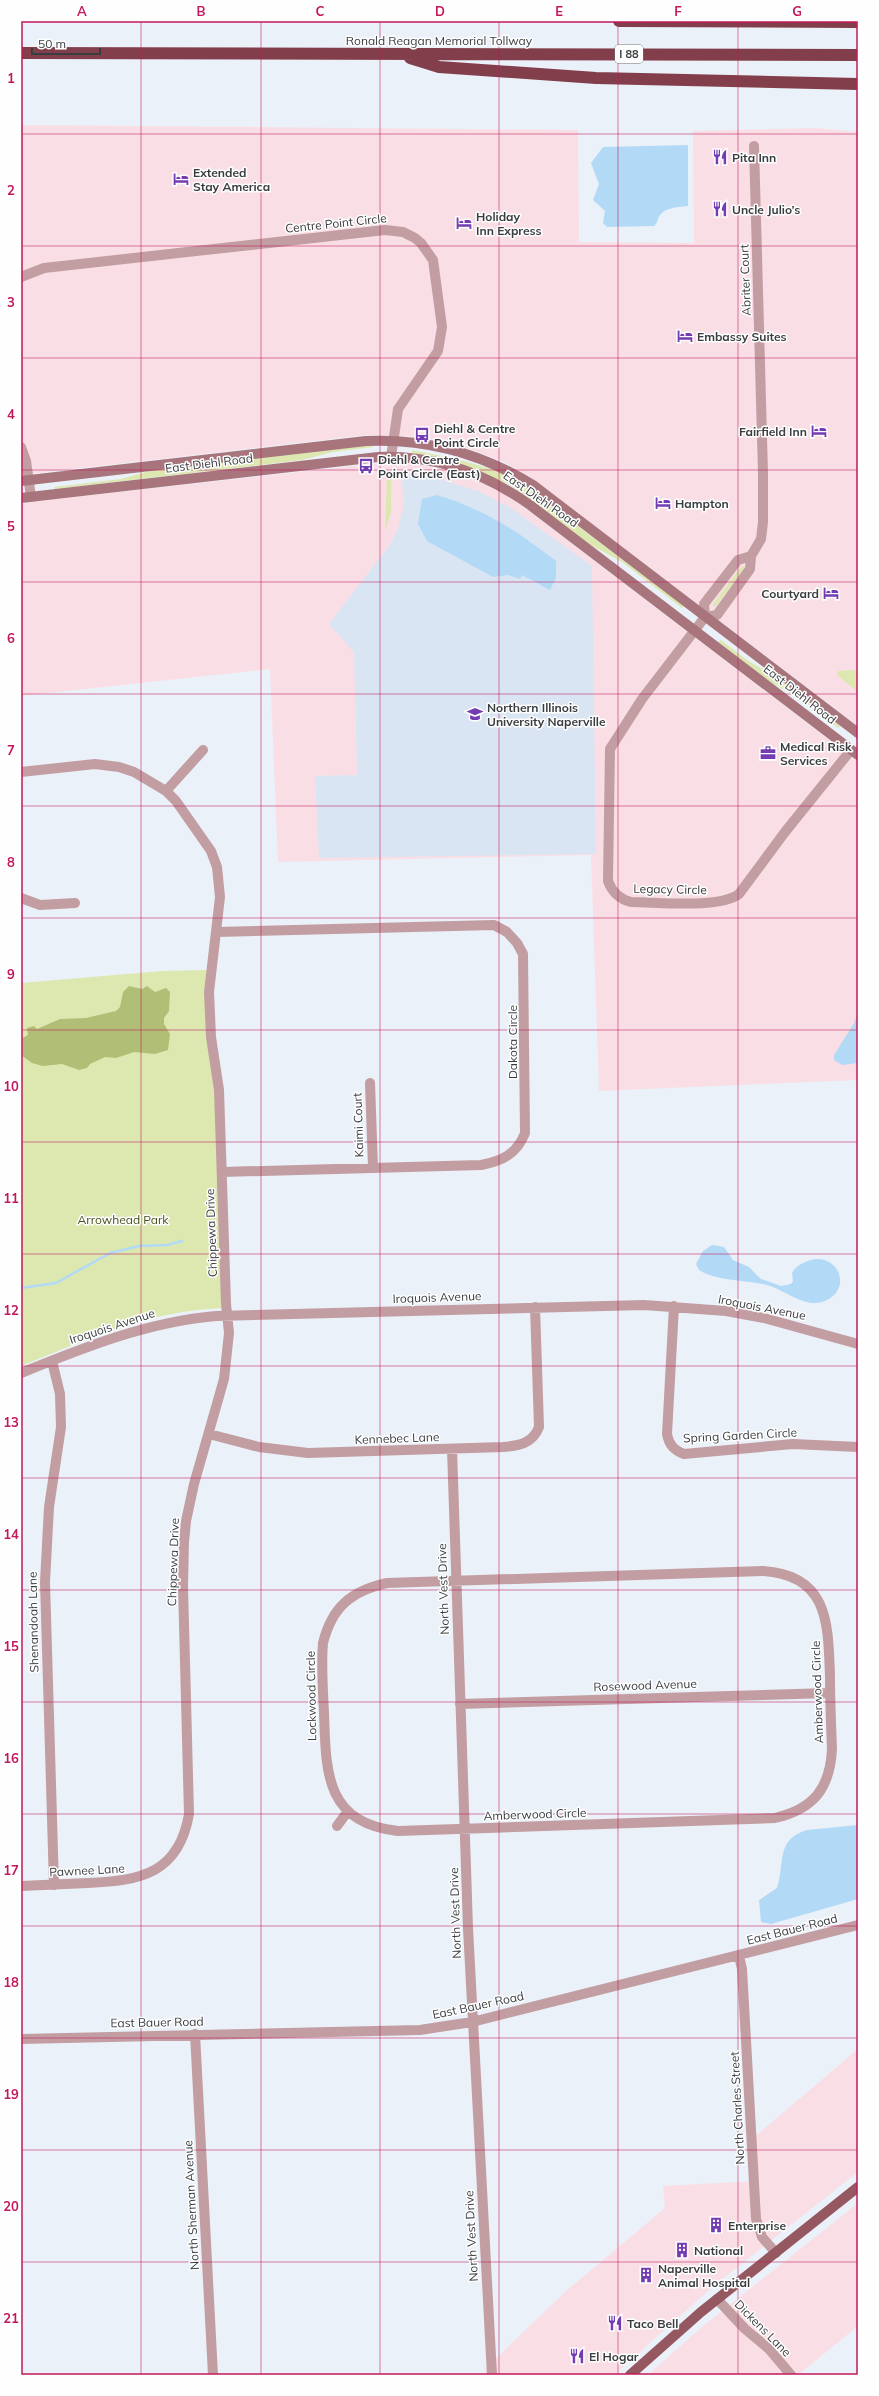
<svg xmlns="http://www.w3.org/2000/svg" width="879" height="2396" viewBox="0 0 879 2396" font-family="Mulish,sans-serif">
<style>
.commercial{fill:#f9dfe5}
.built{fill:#dae5f3}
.green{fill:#dce8b0}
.forest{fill:#b0be76}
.water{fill:#b2d9f6}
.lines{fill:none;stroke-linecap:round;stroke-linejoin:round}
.stream{stroke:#b2d9f6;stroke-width:2.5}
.street{stroke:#c29ea2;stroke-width:10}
.secondary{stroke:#a8757c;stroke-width:10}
.primary{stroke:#955861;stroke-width:10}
.highway{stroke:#833e4b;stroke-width:12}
.grid{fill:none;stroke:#c2185b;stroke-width:1;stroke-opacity:0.55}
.labels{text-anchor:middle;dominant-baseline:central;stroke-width:3;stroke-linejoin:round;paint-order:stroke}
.shield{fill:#fefefe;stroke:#757779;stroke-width:1}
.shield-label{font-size:11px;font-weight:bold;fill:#3a3d40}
.street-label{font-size:12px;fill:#3a3d40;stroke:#fefefe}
.poi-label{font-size:12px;font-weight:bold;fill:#3a3d40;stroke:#fefefe;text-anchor:start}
.park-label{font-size:12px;fill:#47501c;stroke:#fefefe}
.neatline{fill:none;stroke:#c2185b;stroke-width:1.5}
.grid-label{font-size:13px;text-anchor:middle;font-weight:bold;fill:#c2185b}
</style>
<rect width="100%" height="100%" fill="#ebf1f9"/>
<path class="commercial" d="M 21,125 L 578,130 L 579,242 L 694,243 L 693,131 L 816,128 L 858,132 L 858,726 L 533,479 L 502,461 L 452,443 L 422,437 L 365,435 L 21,475 Z
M 389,462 L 412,463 L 442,469 L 486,484 L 512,498 L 858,762 L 858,1080 L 599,1091 L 591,855 L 278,862 L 270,669 L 21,696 L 21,503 Z
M 858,2049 L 858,2172 L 716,2284 L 614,2375 L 486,2375 L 485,2369 L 566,2291 L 665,2208 L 663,2186 L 755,2181 L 752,2139 Z
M 858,2203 L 858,2326 L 798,2375 L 648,2375 L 703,2326 Z"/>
<path class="built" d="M 401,472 L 432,477 L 478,491 L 511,508 L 592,566 L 596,854 L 319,858 L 315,776 L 357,775 L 354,652 L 329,624 L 391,543 L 398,528 L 404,505 Z"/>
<path class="green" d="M 372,445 L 373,447 L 333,452 L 302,460 L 55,489 L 54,487 L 121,479 L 149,471 Z
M 412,450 C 447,457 487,464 518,481 L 684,606 L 682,608 L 622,562 L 591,545 L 510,485 L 456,462 L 412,453 Z
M 390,474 L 391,476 L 391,512 L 385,532 L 387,476 Z
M 744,566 L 745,568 L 716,606 L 713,607 L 713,604 L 741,567 Z
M 721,640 L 747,660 L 781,680 L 840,726 L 838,728 L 805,702 L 769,681 L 718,642 Z
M 858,670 L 858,692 L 837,675 L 838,671 Z
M 209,970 L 217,1073 L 227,1308 C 153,1309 88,1339 21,1366 L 21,983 L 162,971 Z"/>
<path class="forest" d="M 129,986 L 142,989 L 147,986 L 155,992 L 166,988 L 170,992 L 169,1011 L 164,1018 L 164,1024 L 170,1034 L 168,1050 L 155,1054 L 134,1052 L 116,1058 L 105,1057 L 90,1064 L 87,1068 L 79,1070 L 62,1064 L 43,1066 L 32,1063 L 21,1055 L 21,1039 L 28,1035 L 27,1028 L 34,1026 L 37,1029 L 60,1019 L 86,1018 L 116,1011 L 120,1007 L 123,992 Z"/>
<path class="water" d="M 688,145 L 688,206 C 679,207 666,207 660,215 C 657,219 658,223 654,226 L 607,227 L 603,223 L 605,211 L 593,200 L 599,184 L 591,163 L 603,147 Z
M 437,495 C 486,510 515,530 556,561 L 556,578 L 550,590 L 522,575 L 520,579 L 508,575 L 493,577 L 427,541 L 418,524 L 422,499 Z
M 858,1012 L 858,1063 L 842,1065 L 834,1060 L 834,1055 L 854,1023 Z
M 712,1245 L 724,1247 L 733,1260 L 749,1267 L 761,1279 L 781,1286 L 791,1284 L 793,1281 L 792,1273 C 795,1266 804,1262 811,1260 C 836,1253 852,1285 829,1299 C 808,1312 786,1290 767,1285 C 747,1280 715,1281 699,1270 L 696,1264 L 703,1251 Z
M 858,1825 L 858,1899 L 771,1924 L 761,1922 L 759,1900 L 777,1888 C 785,1865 775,1839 807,1830 Z"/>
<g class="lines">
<path class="stream" d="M 21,1288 L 56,1283 L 110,1253 L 139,1246 L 167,1245 L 182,1241"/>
<path class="street" d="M 754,146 L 763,473 L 763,522 L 761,539 L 751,556 L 750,569 L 717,615 L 705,617 L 642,699 L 610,749 L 608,881 C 612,892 619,899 631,902 C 658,902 719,909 739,894 L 785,832 L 851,750
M 21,277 L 44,268 L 385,230 L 403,232 L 415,238 L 421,243 L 433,260 L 442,327 L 438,351 L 398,409 L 391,457
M 21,447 L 26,461 L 31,497
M 705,617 L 704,604 L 738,560 L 751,556
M 21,772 L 95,764 L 119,767 L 134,772 L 166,791 L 176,801 L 211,851 L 217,867 L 220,897 L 209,992 L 211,1037 L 219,1090 L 226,1304 L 229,1333 L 224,1379 L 194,1484 L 186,1521 L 184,1542 L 183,1586 L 189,1814 C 179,1873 141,1881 88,1883 C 66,1884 43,1885 21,1886
M 166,791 L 203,750
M 21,898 L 40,905 L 75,903
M 217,932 L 494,925 L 507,932 L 517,943 L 523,954 L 525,1133 C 517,1154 502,1161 481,1165 L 222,1172
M 370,1083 L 373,1167
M 674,1306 L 667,1434 C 669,1445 674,1450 684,1454 L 793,1444 L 858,1447
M 52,1361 L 60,1394 L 61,1427 L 49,1507 L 45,1582 L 54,1885
M 21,1373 C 85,1347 147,1322 216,1316 L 644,1305 L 726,1311 L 764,1318 L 858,1344
M 209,1434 L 259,1447 L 308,1453 L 503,1447 C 519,1446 533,1443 539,1427 L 535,1307
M 452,1449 L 468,1928 L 492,2375
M 763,1571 C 829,1575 828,1624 830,1676 C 830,1700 831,1724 832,1749 C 830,1788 814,1809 775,1818 L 398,1831 C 325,1823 326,1772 324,1713 C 323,1690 321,1666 323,1643 C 332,1607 351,1591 387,1583 Z
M 460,1704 L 830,1693
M 337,1826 L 348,1811
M 739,1956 L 742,1969 L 756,2219 L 762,2237 L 776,2253
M 195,2034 L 213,2375
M 21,2039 L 420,2030 L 472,2022 L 858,1925
M 717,2299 L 745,2329 L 769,2349 L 791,2375"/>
<path class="secondary" d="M 21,481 L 366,441 C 427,438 481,453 533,485 L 858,733
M 21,498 L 378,457 C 434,455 485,473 530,505 L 858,755"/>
<path class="primary" d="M 630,2375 L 701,2312 L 858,2187"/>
<path class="highway" d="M 619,21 L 858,22
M 21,53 L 858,55
M 410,58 L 439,67 L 596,78 L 858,84"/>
</g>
<path class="grid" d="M 141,21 L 141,2375M 261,21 L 261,2375M 380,21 L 380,2375M 499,21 L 499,2375M 618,21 L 618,2375M 738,21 L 738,2375M 21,134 L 858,134M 21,246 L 858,246M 21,358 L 858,358M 21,470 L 858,470M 21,582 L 858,582M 21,694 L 858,694M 21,806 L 858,806M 21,918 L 858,918M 21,1030 L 858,1030M 21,1142 L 858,1142M 21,1254 L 858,1254M 21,1366 L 858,1366M 21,1478 L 858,1478M 21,1590 L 858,1590M 21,1702 L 858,1702M 21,1814 L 858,1814M 21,1926 L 858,1926M 21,2038 L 858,2038M 21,2150 L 858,2150M 21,2262 L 858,2262"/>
<defs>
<symbol id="restaurant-bare" viewBox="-9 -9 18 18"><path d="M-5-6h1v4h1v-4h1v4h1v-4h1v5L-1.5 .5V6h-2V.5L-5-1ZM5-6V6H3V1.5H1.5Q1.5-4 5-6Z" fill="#733cb2" stroke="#fefefe" stroke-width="2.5" paint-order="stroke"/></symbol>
<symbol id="hotel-bare" viewBox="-9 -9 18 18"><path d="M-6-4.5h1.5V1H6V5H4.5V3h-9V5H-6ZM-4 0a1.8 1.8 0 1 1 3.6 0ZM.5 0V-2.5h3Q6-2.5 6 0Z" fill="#733cb2" stroke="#fefefe" stroke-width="2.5" paint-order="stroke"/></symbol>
<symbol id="bus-bare" viewBox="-9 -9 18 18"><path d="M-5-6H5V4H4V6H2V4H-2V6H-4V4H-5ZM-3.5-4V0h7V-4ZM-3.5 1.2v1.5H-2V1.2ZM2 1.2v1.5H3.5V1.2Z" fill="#733cb2" stroke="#fefefe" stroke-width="2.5" paint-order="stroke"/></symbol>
<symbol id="university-bare" viewBox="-9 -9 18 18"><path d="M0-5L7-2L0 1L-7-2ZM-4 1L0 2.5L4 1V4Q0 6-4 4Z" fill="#733cb2" stroke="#fefefe" stroke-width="2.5" paint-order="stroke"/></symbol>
<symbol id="office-bare" viewBox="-9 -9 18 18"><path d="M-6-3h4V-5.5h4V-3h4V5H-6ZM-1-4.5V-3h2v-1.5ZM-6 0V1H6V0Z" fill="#733cb2" stroke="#fefefe" stroke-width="2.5" paint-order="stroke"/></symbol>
<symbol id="building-bare" viewBox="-9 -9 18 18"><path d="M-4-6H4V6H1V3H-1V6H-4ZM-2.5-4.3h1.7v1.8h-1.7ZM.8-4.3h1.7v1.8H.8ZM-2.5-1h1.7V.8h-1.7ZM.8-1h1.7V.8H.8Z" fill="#733cb2" stroke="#fefefe" stroke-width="2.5" paint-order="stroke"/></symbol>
</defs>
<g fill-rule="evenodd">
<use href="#restaurant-bare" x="709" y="146" width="22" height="22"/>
<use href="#hotel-bare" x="170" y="168" width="22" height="22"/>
<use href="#restaurant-bare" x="709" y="198" width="22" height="22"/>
<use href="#hotel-bare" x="453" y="212" width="22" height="22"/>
<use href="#hotel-bare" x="674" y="325" width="22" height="22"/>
<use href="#hotel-bare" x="808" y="420" width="22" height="22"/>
<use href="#bus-bare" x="411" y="424" width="22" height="22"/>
<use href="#bus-bare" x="355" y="455" width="22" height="22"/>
<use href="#hotel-bare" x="652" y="492" width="22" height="22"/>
<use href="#hotel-bare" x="820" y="582" width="22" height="22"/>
<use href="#university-bare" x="464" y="703" width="22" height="22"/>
<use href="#office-bare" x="757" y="742" width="22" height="22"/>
<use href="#building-bare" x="705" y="2214" width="22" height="22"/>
<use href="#building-bare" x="671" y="2239" width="22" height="22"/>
<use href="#building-bare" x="635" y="2264" width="22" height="22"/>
<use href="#restaurant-bare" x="604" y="2312" width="22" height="22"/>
<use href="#restaurant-bare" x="566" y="2345" width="22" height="22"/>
</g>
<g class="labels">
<rect class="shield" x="615" y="45" width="28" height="18" rx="3"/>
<g class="shield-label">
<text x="629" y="54">I 88</text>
</g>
<g class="street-label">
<text x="439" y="40">Ronald Reagan Memorial Tollway</text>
<text transform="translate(336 223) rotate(-6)">Centre Point Circle</text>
<text transform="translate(745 280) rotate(-92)">Abriter Court</text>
<text transform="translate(209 463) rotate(-7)">East Diehl Road</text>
<text transform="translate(541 499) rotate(35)">East Diehl Road</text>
<text transform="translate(800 694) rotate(38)">East Diehl Road</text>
<text transform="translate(670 889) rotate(1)">Legacy Circle</text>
<text transform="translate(512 1042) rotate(-90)">Dakota Circle</text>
<text transform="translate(358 1125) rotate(-92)">Kaimi Court</text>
<text transform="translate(211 1233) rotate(-92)">Chippewa Drive</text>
<text transform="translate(437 1297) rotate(-2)">Iroquois Avenue</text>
<text transform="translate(762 1307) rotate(11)">Iroquois Avenue</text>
<text transform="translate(112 1326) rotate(-18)">Iroquois Avenue</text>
<text transform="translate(740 1435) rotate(-3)">Spring Garden Circle</text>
<text transform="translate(397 1438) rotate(-2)">Kennebec Lane</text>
<text transform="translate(173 1562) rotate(-88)">Chippewa Drive</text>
<text transform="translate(443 1589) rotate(-92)">North Vest Drive</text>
<text transform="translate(33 1622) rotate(-91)">Shenandoah Lane</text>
<text transform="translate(645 1685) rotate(-2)">Rosewood Avenue</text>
<text transform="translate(817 1692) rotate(-92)">Amberwood Circle</text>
<text transform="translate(311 1696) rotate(-91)">Lockwood Circle</text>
<text transform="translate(535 1814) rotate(-2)">Amberwood Circle</text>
<text transform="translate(87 1870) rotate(-3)">Pawnee Lane</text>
<text transform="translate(455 1913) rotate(-92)">North Vest Drive</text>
<text transform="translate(792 1929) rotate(-14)">East Bauer Road</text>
<text transform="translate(478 2005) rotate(-12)">East Bauer Road</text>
<text transform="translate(157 2022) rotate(-1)">East Bauer Road</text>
<text transform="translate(737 2108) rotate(-93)">North Charles Street</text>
<text transform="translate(191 2205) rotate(-93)">North Sherman Avenue</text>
<text transform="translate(471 2236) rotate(-93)">North Vest Drive</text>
<text transform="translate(763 2328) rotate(45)">Dickens Lane</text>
</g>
<g class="poi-label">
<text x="732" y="157">Pita Inn</text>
<text x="193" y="172">Extended<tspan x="193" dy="14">Stay America</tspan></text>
<text x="732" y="209">Uncle Julio’s</text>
<text x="476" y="216">Holiday<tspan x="476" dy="14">Inn Express</tspan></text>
<text x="697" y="336">Embassy Suites</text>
<text x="434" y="428">Diehl &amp; Centre<tspan x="434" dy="14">Point Circle</tspan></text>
<text x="807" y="431" text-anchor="end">Fairfield Inn</text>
<text x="378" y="459">Diehl &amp; Centre<tspan x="378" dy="14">Point Circle (East)</tspan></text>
<text x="675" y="503">Hampton</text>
<text x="819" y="593" text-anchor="end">Courtyard</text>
<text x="487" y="707">Northern Illinois<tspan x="487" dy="14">University Naperville</tspan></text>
<text x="780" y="746">Medical Risk<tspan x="780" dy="14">Services</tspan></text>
<text x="728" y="2225">Enterprise</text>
<text x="694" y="2250">National</text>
<text x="658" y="2268">Naperville<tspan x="658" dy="14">Animal Hospital</tspan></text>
<text x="627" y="2323">Taco Bell</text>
<text x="589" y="2356">El Hogar</text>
</g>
<g class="park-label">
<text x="123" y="1219">Arrowhead Park</text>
</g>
</g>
<rect width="879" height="2396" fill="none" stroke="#fefefe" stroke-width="44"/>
<path d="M32 48v6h68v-6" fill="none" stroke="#3a3d40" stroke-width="2"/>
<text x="38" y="48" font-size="12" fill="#3a3d40" stroke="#fefefe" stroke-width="3" paint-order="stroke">50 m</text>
<rect x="22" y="22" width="835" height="2352" class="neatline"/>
<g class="grid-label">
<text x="82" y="16">A</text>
<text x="201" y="16">B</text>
<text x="320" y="16">C</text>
<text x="440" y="16">D</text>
<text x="559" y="16">E</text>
<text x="678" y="16">F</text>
<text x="797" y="16">G</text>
<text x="11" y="83">1</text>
<text x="11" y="195">2</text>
<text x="11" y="307">3</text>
<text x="11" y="419">4</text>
<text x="11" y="531">5</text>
<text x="11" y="643">6</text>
<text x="11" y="755">7</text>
<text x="11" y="867">8</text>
<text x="11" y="979">9</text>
<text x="11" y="1091">10</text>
<text x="11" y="1203">11</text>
<text x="11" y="1315">12</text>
<text x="11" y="1427">13</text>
<text x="11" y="1539">14</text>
<text x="11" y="1651">15</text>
<text x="11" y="1763">16</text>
<text x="11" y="1875">17</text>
<text x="11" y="1987">18</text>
<text x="11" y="2099">19</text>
<text x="11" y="2211">20</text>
<text x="11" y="2323">21</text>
</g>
</svg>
